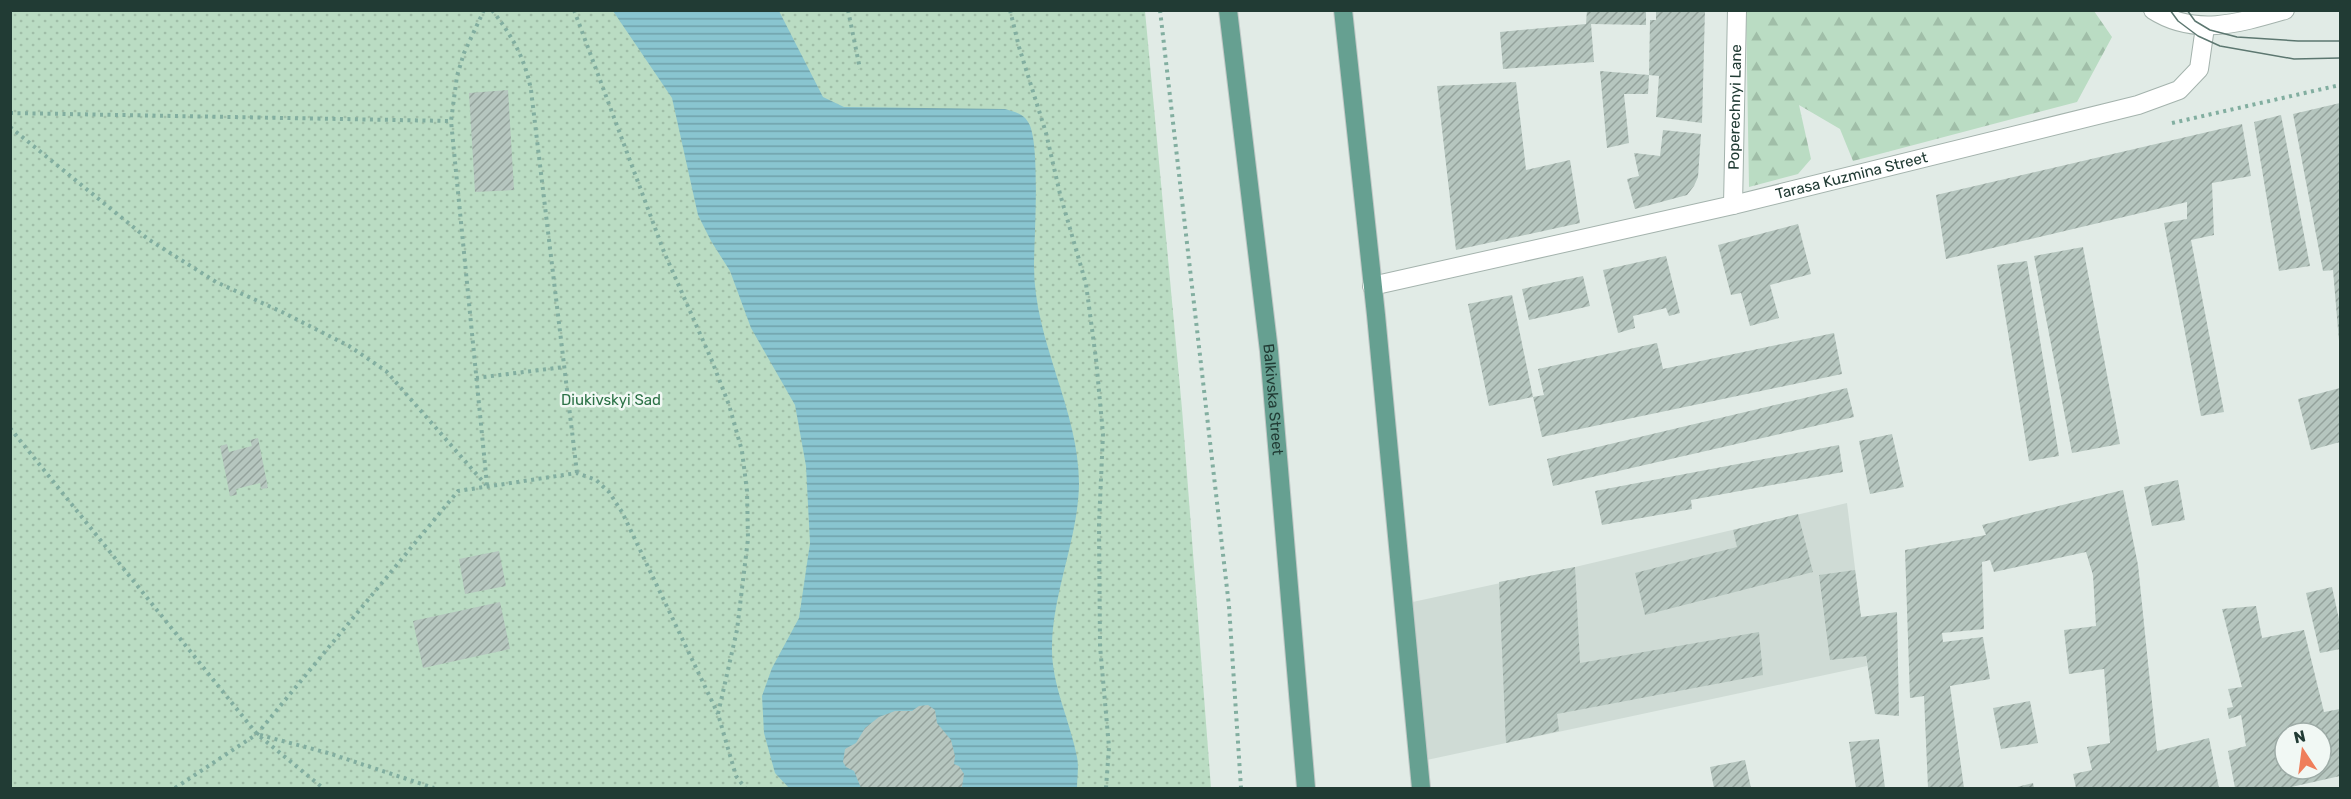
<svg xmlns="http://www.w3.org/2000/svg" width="2351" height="799" viewBox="0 0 2351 799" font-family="Rubik,sans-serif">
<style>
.built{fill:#cfdbd5}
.forest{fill:url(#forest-firs)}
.park{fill:url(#park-dots)}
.water{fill:url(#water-rules)}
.building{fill:url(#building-hatch);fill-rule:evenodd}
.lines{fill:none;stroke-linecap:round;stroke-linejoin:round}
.minor-casing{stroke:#a4b3ad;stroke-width:20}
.tertiary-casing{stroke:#a4b3ad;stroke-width:20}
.primary-casing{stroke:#c1c8c6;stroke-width:20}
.path{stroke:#82aea0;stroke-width:4;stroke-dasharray:3 4.5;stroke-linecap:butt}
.minor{stroke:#fff;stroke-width:18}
.tertiary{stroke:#fff;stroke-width:18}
.primary{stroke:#66a091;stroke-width:18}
.tram{stroke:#5c7770;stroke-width:1.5}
.labels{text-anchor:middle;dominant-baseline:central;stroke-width:5;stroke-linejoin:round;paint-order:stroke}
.street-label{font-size:15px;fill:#213b34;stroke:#f1f8f4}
.park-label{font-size:15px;fill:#2c7247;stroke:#f1f8f4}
</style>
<defs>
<pattern id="forest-firs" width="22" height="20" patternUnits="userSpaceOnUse" patternTransform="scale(1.5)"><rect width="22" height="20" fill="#badcc3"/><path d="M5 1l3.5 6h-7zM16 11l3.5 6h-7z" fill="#a0bea8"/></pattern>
<pattern id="park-dots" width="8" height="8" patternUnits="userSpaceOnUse" patternTransform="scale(1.5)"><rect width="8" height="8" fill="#badcc3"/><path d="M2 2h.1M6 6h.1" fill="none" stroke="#a0bea8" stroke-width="1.8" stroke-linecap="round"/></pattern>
<pattern id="water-rules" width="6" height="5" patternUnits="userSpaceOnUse" patternTransform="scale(1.5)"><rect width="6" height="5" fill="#89c5d0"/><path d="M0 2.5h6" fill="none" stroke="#70a1aa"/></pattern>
<pattern id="building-hatch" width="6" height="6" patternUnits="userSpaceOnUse" patternTransform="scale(1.5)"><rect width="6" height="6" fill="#b6c6bf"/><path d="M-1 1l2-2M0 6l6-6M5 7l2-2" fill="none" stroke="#94a29c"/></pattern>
</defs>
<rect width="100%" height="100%" fill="#e1ebe6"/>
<path class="built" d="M 1847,503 L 1867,666 L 1422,761 L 1408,603 L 1575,567 Z"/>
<path class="forest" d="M 1746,11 L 2094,11 L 2112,37 L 2077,102 L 1853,161 L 1840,129 L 1799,105 L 1811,159 L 1798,174 L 1749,187 Z"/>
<path class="park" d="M 10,11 L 1145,11 L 1182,409 L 1211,788 L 11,788 Z"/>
<path class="water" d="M 613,11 L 779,11 L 823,97 L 844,107 L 1005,109 C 1014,112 1023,113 1028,122 C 1041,140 1034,240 1034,266 C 1034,342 1079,409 1079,484 C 1078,539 1053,591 1052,646 C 1051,684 1070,720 1077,757 C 1079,767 1077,778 1077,788 L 789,788 L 775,773 L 764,733 L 762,696 L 772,668 L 799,618 L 810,543 L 806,466 L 795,405 L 751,328 L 730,271 L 711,241 L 698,215 L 672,98 Z"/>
<path class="building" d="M 1587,10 L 1646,10 L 1646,25 L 1591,24 L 1594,62 L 1503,69 L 1500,32 L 1586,24 Z
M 1656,10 L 1705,10 L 1702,123 L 1656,117 L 1659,76 L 1649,75 L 1648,94 L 1624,94 L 1629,143 L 1607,148 L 1600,71 L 1649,75 L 1650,20 L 1656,20 Z
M 1516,82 L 1526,170 L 1570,160 L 1580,223 L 1456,250 L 1437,86 Z
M 508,90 L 514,190 L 475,192 L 469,93 Z
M 2340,103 L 2340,341 L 2339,341 L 2333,270 L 2323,271 L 2293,114 Z
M 2281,115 L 2310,266 L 2279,271 L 2254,122 Z
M 2242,124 L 2251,176 L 2212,183 L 2214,235 L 2191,240 L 2224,412 L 2201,416 L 2164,223 L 2187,219 L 2187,202 L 1946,259 L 1936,195 Z
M 1663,130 L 1701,134 L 1698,177 L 1694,186 L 1687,195 L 1635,209 L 1627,179 L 1639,176 L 1634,153 L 1660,156 Z
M 1798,224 L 1811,274 L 1770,285 L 1779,318 L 1750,326 L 1741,293 L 1731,295 L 1718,245 Z
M 2083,247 L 2120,444 L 2072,453 L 2034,256 Z
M 1666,256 L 1680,313 L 1669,316 L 1666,308 L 1633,316 L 1635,328 L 1618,333 L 1603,270 Z
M 2027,261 L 2059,456 L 2029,461 L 1997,265 Z
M 1583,276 L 1590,306 L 1529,320 L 1522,289 Z
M 1512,295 L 1533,397 L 1544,395 L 1538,369 L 1657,343 L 1663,369 L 1834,333 L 1842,374 L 1542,437 L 1533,397 L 1489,406 L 1468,304 Z
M 1847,388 L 1854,417 L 1553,486 L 1547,459 Z
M 2340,388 L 2340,442 L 2311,450 L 2298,399 Z
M 1892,434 L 1904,487 L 1870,494 L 1859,441 Z
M 258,438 L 268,488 L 261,489 L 260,483 L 236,489 L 237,495 L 230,496 L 220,446 L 227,444 L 229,452 L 252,446 L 250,440 Z
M 1839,445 L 1843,472 L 1691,500 L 1692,509 L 1602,525 L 1595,491 Z
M 2178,480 L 2185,520 L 2152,526 L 2144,487 Z
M 2123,490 L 2138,565 L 2157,751 L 2209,738 L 2219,788 L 2076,788 L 2073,774 L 2092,770 L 2087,747 L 2110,743 L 2104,669 L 2069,674 L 2064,630 L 2096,626 L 2093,575 L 2086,552 L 1994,572 L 1990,560 L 1982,562 L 1984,629 L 1942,633 L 1943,642 L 1983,637 L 1990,679 L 1950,686 L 1964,788 L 1928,788 L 1924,696 L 1910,698 L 1905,550 L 1986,535 L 1982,525 Z
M 1798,514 L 1813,572 L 1645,615 L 1635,573 L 1737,547 L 1733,530 Z
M 499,551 L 506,586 L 465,594 L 459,559 Z
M 1575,567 L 1580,663 L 1759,632 L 1763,675 L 1557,714 L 1559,731 L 1506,743 L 1499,582 Z
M 1855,570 L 1861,617 L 1897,612 L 1899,716 L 1875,714 L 1866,656 L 1830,660 L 1819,575 Z
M 2332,587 L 2340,624 L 2340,649 L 2320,653 L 2306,593 Z
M 500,602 L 510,649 L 423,668 L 413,621 Z
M 2256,606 L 2262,638 L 2304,630 L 2324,712 L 2340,709 L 2340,776 L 2287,788 L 2235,788 L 2228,751 L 2246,746 L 2241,715 L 2229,719 L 2227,708 L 2233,707 L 2228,689 L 2242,687 L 2222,609 ZM 2285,733 L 2321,733 L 2321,769 L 2285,769 Z
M 2030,701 L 2038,743 L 2001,749 L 1993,708 Z
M 928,705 L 935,710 L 937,723 L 951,740 L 955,756 L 954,764 L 959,766 L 964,774 L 962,787 L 861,788 L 854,771 L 846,767 L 843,762 L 845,749 L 856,743 L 865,728 L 879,717 L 895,711 L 912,711 L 919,706 Z
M 1879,739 L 1885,788 L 1856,788 L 1849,742 Z
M 1745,760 L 1751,788 L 1714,788 L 1710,767 Z
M 2033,783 L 2034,788 L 2013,788 Z"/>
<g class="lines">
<defs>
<g id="minor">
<path id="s1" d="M 1733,205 L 1737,10"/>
<path id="s2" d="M 1372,286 L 1733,205 L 2138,105 L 2179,90 L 2199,69 L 2205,27"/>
</g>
<path id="tertiary" d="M 2153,10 C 2195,37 2240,23 2285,10"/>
<g id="primary">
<path id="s3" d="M 1228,10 L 1269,351 L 1306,788"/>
<path d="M 1343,10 L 1376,315 L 1421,788"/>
</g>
</defs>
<use href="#minor" class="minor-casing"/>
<use href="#tertiary" class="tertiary-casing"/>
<use href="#primary" class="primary-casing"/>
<path class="path" d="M 484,10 L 464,53 L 457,76 L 451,121 L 487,485
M 492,10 C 512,36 525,58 531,90 L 577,473
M 574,10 L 664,252 L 712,361 L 729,405 L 742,451 L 747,491 L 748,539 L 737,630 L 718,714 L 736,776 L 745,788
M 848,10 L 860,69
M 1010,10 L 1019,47 L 1046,133 L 1060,194 L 1086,284 L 1096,359 L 1103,434 L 1099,524 L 1100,646 L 1109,747 L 1106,788
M 1160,10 L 1229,606 L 1241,788
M 10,113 L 451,121
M 2172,123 L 2340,85
M 10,127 L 148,239 L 216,282 L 282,312 L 349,346 L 386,371 L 486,485
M 476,378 L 564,367
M 10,428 L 257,734 L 323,788
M 260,735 L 328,753 L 434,788
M 175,788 L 257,734 L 458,491 L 577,473 L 596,480 L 609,492 L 622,512 L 718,714"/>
<use href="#minor" class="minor"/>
<use href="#tertiary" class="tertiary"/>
<use href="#primary" class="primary"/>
<path class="tram" d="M 2170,10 L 2178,21 L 2198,36 L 2220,46 L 2294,59 L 2340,58
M 2187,10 L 2195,21 L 2210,30 L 2237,37 L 2298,41 L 2340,41"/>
</g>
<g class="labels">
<g class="street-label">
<text stroke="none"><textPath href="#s1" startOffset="98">Poperechnyi Lane</textPath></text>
<text stroke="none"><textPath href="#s2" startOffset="492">Tarasa Kuzmina Street</textPath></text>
<text stroke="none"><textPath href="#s3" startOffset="392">Balkivska Street</textPath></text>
</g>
<g class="park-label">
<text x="611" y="400">Diukivskyi Sad</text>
</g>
</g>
<rect width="2351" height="799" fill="none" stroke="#213b34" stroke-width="24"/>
<g transform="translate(2303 751) rotate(347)"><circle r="28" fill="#f1f8f4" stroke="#9eaca7" stroke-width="1.5"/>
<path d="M0-4.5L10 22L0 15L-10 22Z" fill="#ef7e5a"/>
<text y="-9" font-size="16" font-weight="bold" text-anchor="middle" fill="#213b34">N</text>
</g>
</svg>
